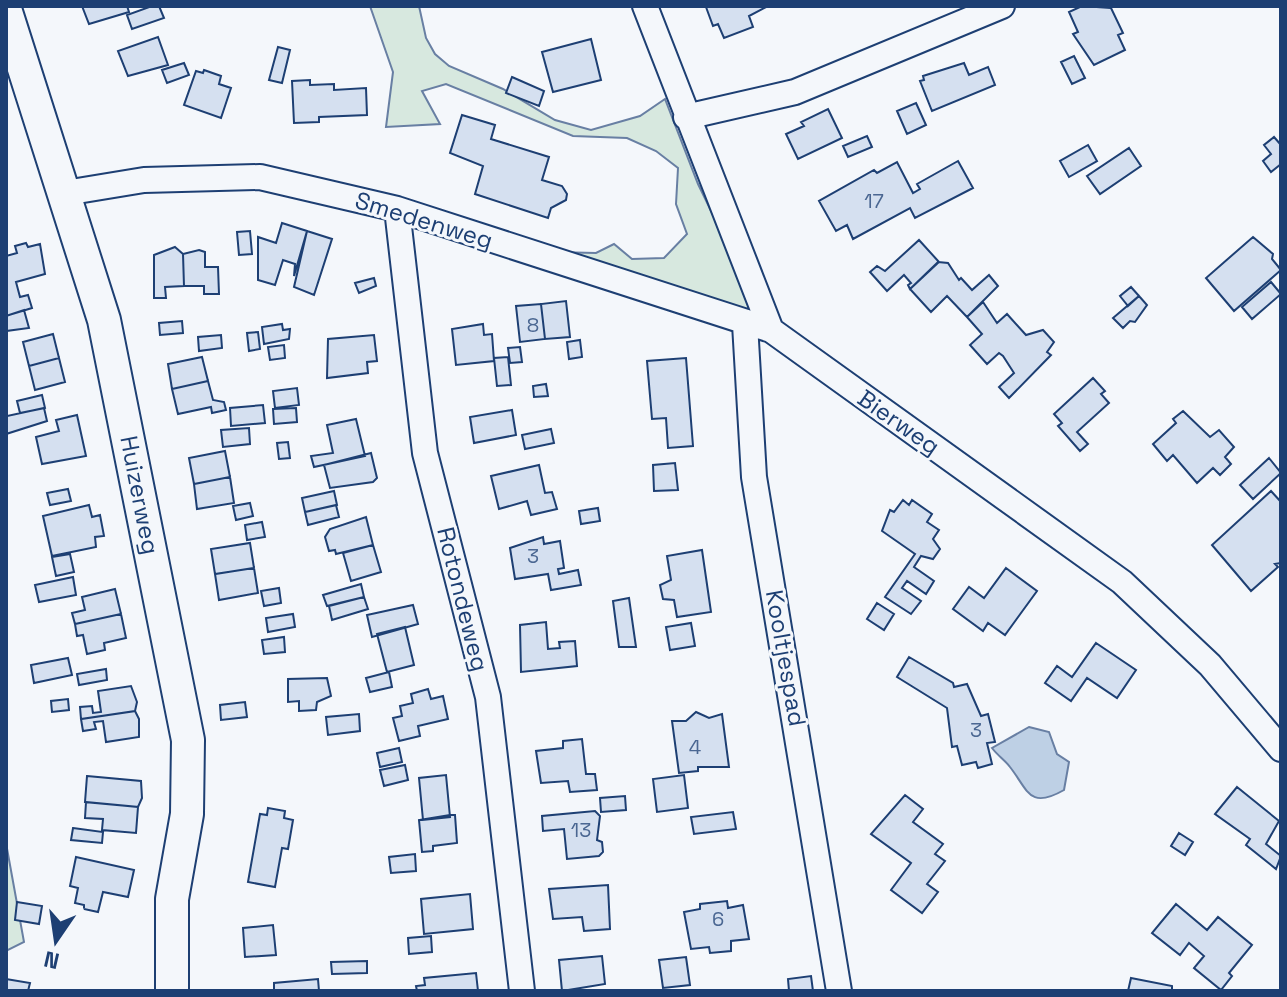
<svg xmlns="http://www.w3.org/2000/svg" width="1287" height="997" viewBox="0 0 1287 997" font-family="'Space Grotesk',sans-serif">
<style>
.green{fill:#d7e8df;stroke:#687fa3;stroke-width:2}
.water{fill:#bed0e5;stroke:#687fa3;stroke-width:2}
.building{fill:#d5e0f0;stroke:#1d3f73;stroke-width:2}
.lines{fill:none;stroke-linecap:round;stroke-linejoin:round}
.street-casing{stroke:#1d3f73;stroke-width:28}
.secondary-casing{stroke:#1d3f73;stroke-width:36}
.street{stroke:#f4f7fb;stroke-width:24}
.secondary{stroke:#f4f7fb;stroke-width:32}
.labels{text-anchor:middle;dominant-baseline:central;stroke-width:6;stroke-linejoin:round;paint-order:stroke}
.number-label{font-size:20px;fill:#4b6792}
.street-label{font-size:24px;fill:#1d3f73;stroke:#f4f7fb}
</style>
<rect width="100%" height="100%" fill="#f4f7fb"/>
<path class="green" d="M 370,6 L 419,6 L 426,38 L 435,54 L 449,66 L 503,89 L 555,120 L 591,130 L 640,116 L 665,99 L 698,184 L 749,289 L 752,314 L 553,252 L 596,253 L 614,244 L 632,259 L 664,258 L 687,234 L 676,204 L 678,168 L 656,151 L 627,138 L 573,136 L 446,84 L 422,91 L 440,124 L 386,127 L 393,72 Z
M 6,843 L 24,942 L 6,951 Z"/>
<path class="water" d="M 1029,727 L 1049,732 L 1057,754 L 1069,762 L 1064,790 C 1029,810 1028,790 1010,767 C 1005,760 998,756 992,748 Z"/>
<path class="building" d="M 82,6 L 127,6 L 129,12 L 89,24 Z
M 152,6 L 159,6 L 164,18 L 132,29 L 127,15 Z
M 768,6 L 749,16 L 753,27 L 724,38 L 718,24 L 713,26 L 706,7 Z
M 1082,6 L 1111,8 L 1123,33 L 1118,35 L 1125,50 L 1094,65 L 1073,34 L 1078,32 L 1069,12 Z
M 158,37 L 168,65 L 128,76 L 118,51 Z
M 591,39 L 601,80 L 553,92 L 542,52 Z
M 278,47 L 290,50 L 282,83 L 269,80 Z
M 1074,56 L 1085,78 L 1072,84 L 1061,62 Z
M 184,63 L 189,75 L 167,83 L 162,70 Z
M 964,63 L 969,75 L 988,67 L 995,85 L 932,111 L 920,81 L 924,80 L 923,76 Z
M 204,70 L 221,76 L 219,84 L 231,88 L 221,118 L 184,105 L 196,71 L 203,73 Z
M 512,77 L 544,91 L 539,106 L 506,93 Z
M 310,80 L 310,85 L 334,84 L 334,90 L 366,88 L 367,115 L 319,117 L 319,122 L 294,123 L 292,81 Z
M 916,103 L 926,125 L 907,134 L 897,111 Z
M 828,109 L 842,138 L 798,159 L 786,134 L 804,126 L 801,122 Z
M 462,115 L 495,125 L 491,139 L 549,157 L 542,180 L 562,186 L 567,194 L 566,200 L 551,208 L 548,218 L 475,194 L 483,166 L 450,153 Z
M 867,136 L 872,147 L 848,157 L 843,146 Z
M 1274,137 L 1281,145 L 1281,164 L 1271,172 L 1263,161 L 1271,154 L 1264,145 Z
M 1088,145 L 1097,161 L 1069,177 L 1060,161 Z
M 1129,148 L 1141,166 L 1100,194 L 1087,176 Z
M 958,161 L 973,188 L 915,218 L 910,208 L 853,239 L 847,225 L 836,231 L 819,201 L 874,170 L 877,173 L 897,162 L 913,193 L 920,189 L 917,184 Z
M 282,223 L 307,231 L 294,276 L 295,264 L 283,260 L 275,285 L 258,280 L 258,237 L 276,243 Z
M 250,231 L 252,254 L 239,255 L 237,232 Z
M 307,231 L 332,239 L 314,295 L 294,287 Z
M 1253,237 L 1273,254 L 1272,259 L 1281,270 L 1234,311 L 1206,278 Z
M 919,240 L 939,262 L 910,289 L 908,285 L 911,283 L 904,275 L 887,291 L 870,272 L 877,266 L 885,271 Z
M 26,243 L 28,247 L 40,244 L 45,274 L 16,282 L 20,297 L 28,295 L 32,308 L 6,316 L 6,256 L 17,253 L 15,246 Z
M 175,247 L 183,254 L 184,286 L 165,287 L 166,298 L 154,298 L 154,255 Z
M 199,250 L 205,252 L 205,267 L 218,267 L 219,294 L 204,294 L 204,286 L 184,286 L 183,254 Z
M 938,262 L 948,263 L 959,280 L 961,278 L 972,290 L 989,275 L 998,286 L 967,317 L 947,296 L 931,312 L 910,289 Z
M 374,278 L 376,286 L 359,293 L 355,283 Z
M 1271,282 L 1281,294 L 1252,319 L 1242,307 Z
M 1131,287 L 1139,296 L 1128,306 L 1120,296 Z
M 1139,296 L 1147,305 L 1135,322 L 1130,321 L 1123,328 L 1113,318 Z
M 566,301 L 570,337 L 545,339 L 541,304 Z
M 983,302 L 997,323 L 1007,314 L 1026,335 L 1043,330 L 1054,342 L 1047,352 L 1051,355 L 1009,398 L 999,387 L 1014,373 L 1003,356 L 999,353 L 987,364 L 970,345 L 982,334 L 967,317 Z
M 541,304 L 545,339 L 520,342 L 516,306 Z
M 24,310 L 29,328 L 6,331 L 6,316 Z
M 182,321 L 183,333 L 160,335 L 159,323 Z
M 282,324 L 283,330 L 290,329 L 289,339 L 264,344 L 262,327 Z
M 483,324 L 484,335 L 492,334 L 494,361 L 456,365 L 452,329 Z
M 258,332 L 260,349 L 249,351 L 247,333 Z
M 53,334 L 59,358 L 29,366 L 23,342 Z
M 221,335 L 222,348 L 199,351 L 198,337 Z
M 374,335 L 377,361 L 367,362 L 368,373 L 327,378 L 328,339 Z
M 580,340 L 582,357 L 569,359 L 567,342 Z
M 284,345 L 285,358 L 270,360 L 268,347 Z
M 520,347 L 522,362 L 510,363 L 508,348 Z
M 202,357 L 208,381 L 172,389 L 168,364 Z
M 508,357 L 511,385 L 497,386 L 494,358 Z
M 59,358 L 65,382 L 35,390 L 29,366 Z
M 686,358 L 693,446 L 668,448 L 666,418 L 652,419 L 647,361 Z
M 1093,378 L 1105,391 L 1101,394 L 1109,403 L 1077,432 L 1088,444 L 1080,451 L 1058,426 L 1062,423 L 1054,414 Z
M 208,381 L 213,400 L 224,402 L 226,410 L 212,413 L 211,407 L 178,414 L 172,389 Z
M 546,384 L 548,396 L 534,397 L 533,386 Z
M 297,388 L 299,405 L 275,408 L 273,391 Z
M 42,395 L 45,408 L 20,413 L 17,401 Z
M 263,405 L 265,423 L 231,426 L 230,408 Z
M 44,408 L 47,421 L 6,434 L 7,416 Z
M 296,408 L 297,422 L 274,424 L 273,409 Z
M 512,410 L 516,435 L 474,443 L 470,417 Z
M 1183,411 L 1210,437 L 1219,430 L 1234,447 L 1225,457 L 1231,464 L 1220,475 L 1213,468 L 1197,483 L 1173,455 L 1167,461 L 1153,444 L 1176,423 L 1173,419 Z
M 77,415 L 86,456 L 42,464 L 36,437 L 59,431 L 56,420 Z
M 356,419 L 365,456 L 314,467 L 311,456 L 333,453 L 327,425 Z
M 249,428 L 250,444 L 223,447 L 221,430 Z
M 551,429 L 554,443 L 525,449 L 522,435 Z
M 288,442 L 290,458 L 279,459 L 277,443 Z
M 225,451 L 230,477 L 194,484 L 189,458 Z
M 371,453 L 377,478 L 373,482 L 330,488 L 324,465 Z
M 1269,458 L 1281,473 L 1253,499 L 1240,485 Z
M 675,463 L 678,490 L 654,491 L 653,465 Z
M 539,465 L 545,493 L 552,492 L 557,509 L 531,515 L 527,501 L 499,509 L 491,476 Z
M 230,477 L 234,503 L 197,509 L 194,484 Z
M 68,489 L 71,501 L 50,505 L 47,493 Z
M 334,491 L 337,505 L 305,512 L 302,498 Z
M 1271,491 L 1281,502 L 1281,563 L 1275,564 L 1278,567 L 1251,591 L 1212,545 Z
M 903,500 L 909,505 L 912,500 L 932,514 L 927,522 L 939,530 L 933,539 L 940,549 L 933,559 L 921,556 L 914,567 L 934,581 L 926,594 L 907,581 L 902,588 L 921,601 L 911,614 L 885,597 L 915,554 L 882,531 L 890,510 L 894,512 Z
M 250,503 L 253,516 L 236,520 L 233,506 Z
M 89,505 L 92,517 L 100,515 L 104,536 L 95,537 L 96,547 L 52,556 L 43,516 Z
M 336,505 L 339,517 L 308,525 L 305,512 Z
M 598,508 L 600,521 L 581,524 L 579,511 Z
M 366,517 L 373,545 L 336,554 L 335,550 L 329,551 L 325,537 L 330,529 Z
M 262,522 L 265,537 L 247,540 L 245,525 Z
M 543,537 L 544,544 L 560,541 L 564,568 L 558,569 L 559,574 L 578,570 L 581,585 L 551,590 L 548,574 L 515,579 L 510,548 Z
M 250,543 L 254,568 L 215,574 L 211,549 Z
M 373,545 L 381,572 L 351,581 L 343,553 Z
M 702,550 L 711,612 L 677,617 L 674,600 L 663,599 L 660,585 L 671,580 L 667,556 Z
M 70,554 L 74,572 L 56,576 L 52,557 Z
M 254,568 L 258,593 L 219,600 L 215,574 Z
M 1006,568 L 1037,591 L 1005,635 L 988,623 L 983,631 L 953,609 L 969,587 L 984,598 Z
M 73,577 L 76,595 L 39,602 L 35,585 Z
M 361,584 L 364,597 L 327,606 L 323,595 Z
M 279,588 L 281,603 L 264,606 L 261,591 Z
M 115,589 L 121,614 L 75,624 L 72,613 L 85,610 L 82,597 Z
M 364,597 L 368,609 L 332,620 L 329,606 Z
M 629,598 L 636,647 L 619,647 L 613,601 Z
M 877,603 L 894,614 L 884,630 L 867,619 Z
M 413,605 L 418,624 L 372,637 L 367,615 Z
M 121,614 L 126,638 L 104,643 L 105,650 L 87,654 L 83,635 L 77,636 L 75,624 Z
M 293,614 L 295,627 L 268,632 L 266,618 Z
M 546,622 L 548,649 L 560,648 L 559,642 L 575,641 L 577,666 L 521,672 L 520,625 Z
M 691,623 L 695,646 L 670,650 L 666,627 Z
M 405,627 L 414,665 L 387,672 L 377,634 Z
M 284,637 L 285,652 L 264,654 L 262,640 Z
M 1096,643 L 1136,670 L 1117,698 L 1087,678 L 1071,701 L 1045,683 L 1057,666 L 1072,677 Z
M 909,657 L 953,683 L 954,687 L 967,684 L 981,716 L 988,714 L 995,742 L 987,743 L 992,764 L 978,768 L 976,762 L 962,765 L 957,746 L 952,747 L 947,708 L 897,677 Z
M 68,658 L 72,675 L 34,683 L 31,665 Z
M 106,669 L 107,680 L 79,685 L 77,674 Z
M 389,672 L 392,687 L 370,692 L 366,678 Z
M 327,678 L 331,696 L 317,702 L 316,710 L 299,711 L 299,701 L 288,702 L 288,679 Z
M 131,686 L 137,702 L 135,711 L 81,719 L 80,707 L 92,706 L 93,713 L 101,712 L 98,691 Z
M 428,689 L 431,699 L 443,696 L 448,719 L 418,726 L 420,736 L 399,741 L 393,718 L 402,716 L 400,706 L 413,703 L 411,694 Z
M 68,699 L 69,710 L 52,712 L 51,701 Z
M 245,702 L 247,717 L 221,720 L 220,705 Z
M 135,711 L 139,719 L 139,737 L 106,742 L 103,721 L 94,722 L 96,729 L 83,731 L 81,719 Z
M 696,712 L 709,718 L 722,714 L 729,767 L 698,767 L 698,771 L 679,773 L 672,721 L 686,721 Z
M 359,714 L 360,731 L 328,735 L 326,717 Z
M 582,739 L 586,774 L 595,774 L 597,790 L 570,792 L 568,781 L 541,783 L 536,751 L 563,748 L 563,741 Z
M 399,748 L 402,762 L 380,767 L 377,753 Z
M 405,765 L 408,780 L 384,786 L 380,770 Z
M 446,775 L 450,817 L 423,820 L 419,778 Z
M 684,775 L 688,808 L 657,812 L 653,779 Z
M 87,776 L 141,781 L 142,798 L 138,807 L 85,802 Z
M 1237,787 L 1279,821 L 1266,844 L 1281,856 L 1276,869 L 1246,845 L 1250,839 L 1215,814 Z
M 905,795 L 923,809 L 913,822 L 943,844 L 935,854 L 945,861 L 927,884 L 938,892 L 922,913 L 891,890 L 911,863 L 871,834 Z
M 625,796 L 626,810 L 601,812 L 600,798 Z
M 86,802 L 138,807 L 136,833 L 102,830 L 103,819 L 85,818 Z
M 268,808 L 285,811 L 284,818 L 293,820 L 288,849 L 282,848 L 275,887 L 248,882 L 260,814 L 267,815 Z
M 595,811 L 600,816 L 597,840 L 602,842 L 603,852 L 599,856 L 567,859 L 564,829 L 543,831 L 542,816 Z
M 733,812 L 736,829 L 694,834 L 691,817 Z
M 450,815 L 455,815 L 457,843 L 433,846 L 433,851 L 422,852 L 419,820 Z
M 73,828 L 103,832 L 102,843 L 71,840 Z
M 1179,833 L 1193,842 L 1185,855 L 1171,846 Z
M 415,854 L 416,871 L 391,873 L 389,857 Z
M 76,857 L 134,870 L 128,897 L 103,892 L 98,912 L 84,909 L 84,905 L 75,903 L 78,888 L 70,886 Z
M 608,885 L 610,929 L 584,931 L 582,917 L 553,919 L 549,889 Z
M 470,894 L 473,929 L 424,934 L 421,899 Z
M 727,901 L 728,908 L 743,905 L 749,939 L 731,941 L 731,951 L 710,953 L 709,947 L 691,949 L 684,912 L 700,909 L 700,904 Z
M 17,902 L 42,906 L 39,924 L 15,920 Z
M 1176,904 L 1207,930 L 1218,917 L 1252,945 L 1229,973 L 1232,976 L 1221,990 L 1194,968 L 1204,956 L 1189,943 L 1180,955 L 1152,933 Z
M 273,925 L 276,955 L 245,957 L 243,928 Z
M 431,936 L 432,952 L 409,954 L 408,938 Z
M 602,956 L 605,984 L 562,991 L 559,960 Z
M 686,957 L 690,985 L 663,988 L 659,960 Z
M 367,961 L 367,973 L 332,974 L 331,962 Z
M 476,973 L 478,991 L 417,991 L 416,986 L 425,985 L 424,978 Z
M 811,976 L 813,991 L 789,991 L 788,979 Z
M 1131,978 L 1172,986 L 1172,991 L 1128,991 Z
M 6,979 L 30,983 L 28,991 L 6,991 Z
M 318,979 L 319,991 L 274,991 L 274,983 Z"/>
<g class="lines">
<defs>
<path id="street" d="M 645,6 L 771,330 L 1122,582 L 1210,665 L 1281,749
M 686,117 L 795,92 L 1002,6
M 65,193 L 144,180 L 260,177 L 397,209 L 771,330
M 397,209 L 425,453 L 488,697 L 522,991
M 745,324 L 754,477 L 839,991"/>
<path id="secondary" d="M 6,12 L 104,320 L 188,740 L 187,814 L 172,899 L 172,991"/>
</defs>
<use href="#street" class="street-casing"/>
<use href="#secondary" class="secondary-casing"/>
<use href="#street" class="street"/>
<use href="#secondary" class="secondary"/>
</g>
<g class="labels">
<g class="number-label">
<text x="874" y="201">17</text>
<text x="533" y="325">8</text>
<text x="533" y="556">3</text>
<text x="976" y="730">3</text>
<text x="695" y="747">4</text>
<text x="581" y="830">13</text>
<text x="718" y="919">6</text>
</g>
<g class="street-label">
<text transform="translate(424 220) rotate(17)">Smedenweg</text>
<text transform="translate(899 422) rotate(35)">Bierweg</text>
<text transform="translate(140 495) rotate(79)">Huizerweg</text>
<text transform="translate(463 599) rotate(76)">Rotondeweg</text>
<text transform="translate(786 658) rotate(80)">Kooltjespad</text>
</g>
</g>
<rect width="1287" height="997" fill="none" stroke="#1d3f73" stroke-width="16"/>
<g transform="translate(56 941) rotate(193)" stroke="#f4f7fb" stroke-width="6" paint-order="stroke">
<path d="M0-6L14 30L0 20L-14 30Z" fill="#1d3f73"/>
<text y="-12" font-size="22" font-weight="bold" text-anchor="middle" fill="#1d3f73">N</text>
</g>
</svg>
